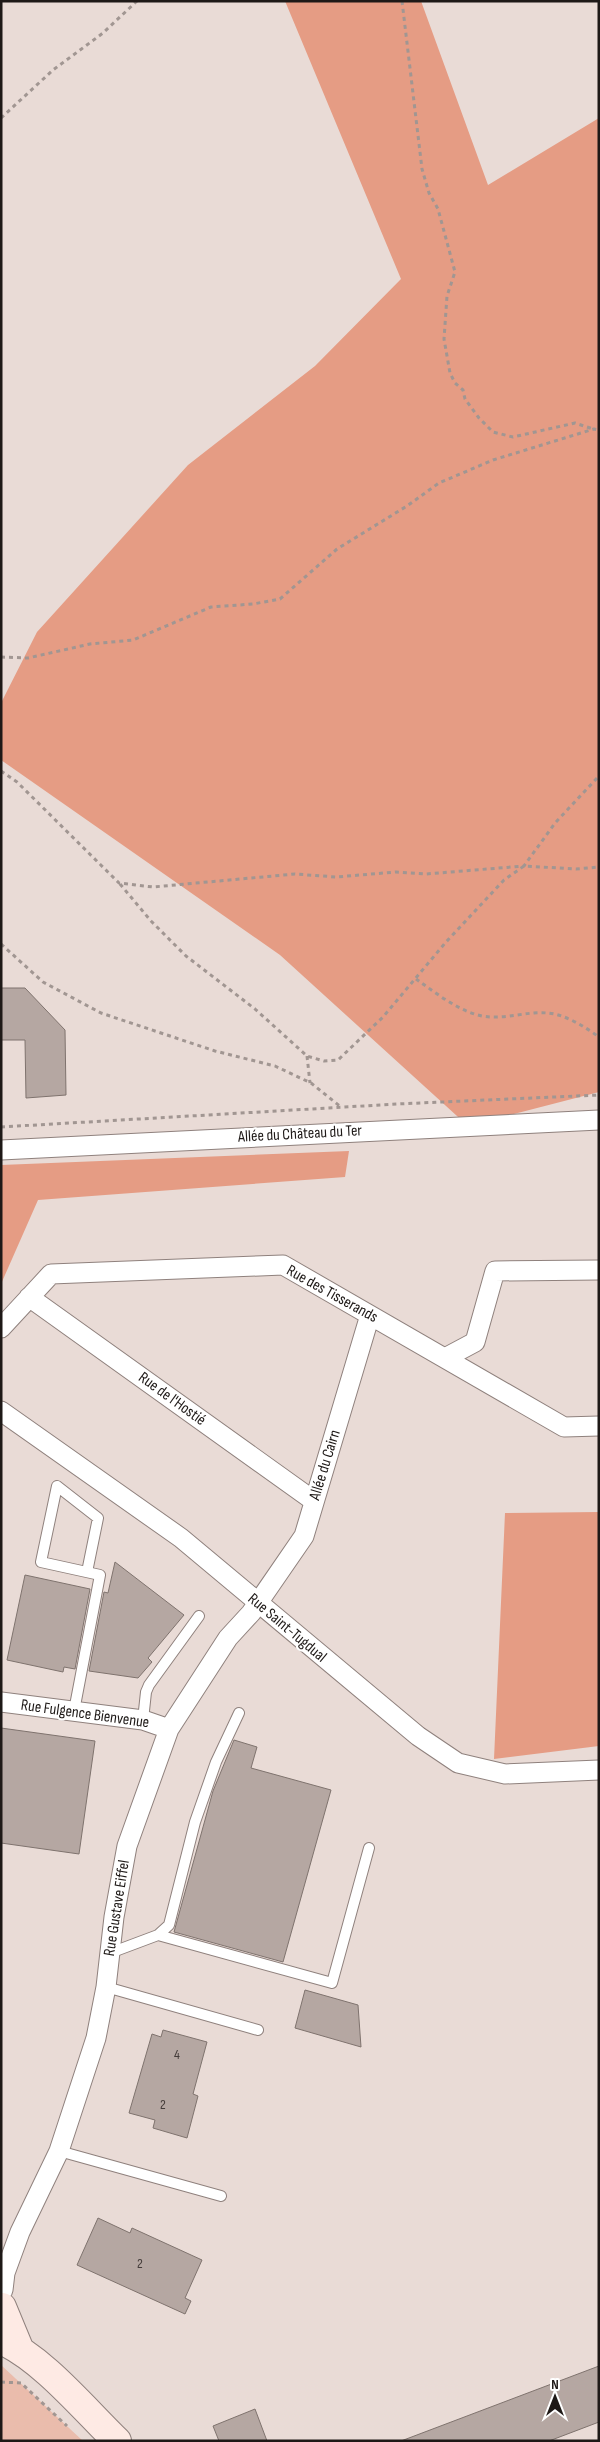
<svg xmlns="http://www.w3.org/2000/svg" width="600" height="2442" viewBox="0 0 600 2442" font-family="'Sofia Sans Condensed',sans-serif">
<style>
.green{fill:#eabcac}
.forest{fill:#e59c84}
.building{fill:#b5a7a2;stroke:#7f736e}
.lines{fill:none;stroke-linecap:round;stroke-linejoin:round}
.lane-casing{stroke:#8f817d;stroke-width:12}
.street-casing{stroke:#8f817d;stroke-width:21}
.secondary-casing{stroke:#8f817d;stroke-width:30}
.path{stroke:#a19692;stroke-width:3;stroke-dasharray:4 4;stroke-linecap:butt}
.lane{stroke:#fff;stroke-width:10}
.street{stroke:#fff;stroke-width:19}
.secondary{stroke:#feeae4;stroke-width:28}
.labels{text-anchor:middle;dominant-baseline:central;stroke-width:4.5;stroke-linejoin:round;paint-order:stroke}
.number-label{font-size:14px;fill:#443c3a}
.street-label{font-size:16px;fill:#1e1917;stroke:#fff}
</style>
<rect width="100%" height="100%" fill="#e9dbd6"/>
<path class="green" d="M 1,2365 L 83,2441 L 1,2441 Z"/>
<path class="forest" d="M 285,1 L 421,1 L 488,185 L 599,118 L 599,1092 L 468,1126 L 280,955 L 1,760 L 1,703 L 37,632 L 188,465 L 315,366 L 401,279 Z
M 349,1151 L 345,1177 L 38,1200 L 1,1284 L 1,1165 Z
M 599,1512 L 599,1746 L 494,1759 L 505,1513 Z"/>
<path class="building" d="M 1,988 L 25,988 L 65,1030 L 66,1095 L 26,1098 L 25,1040 L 1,1040 Z
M 115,1562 L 184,1615 L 148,1658 L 152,1662 L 138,1678 L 89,1671 L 104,1592 L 108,1593 Z
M 25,1575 L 90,1589 L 75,1669 L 64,1667 L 63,1672 L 7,1660 Z
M 1,1728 L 95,1741 L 79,1854 L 1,1843 Z
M 234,1740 L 257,1747 L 251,1768 L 331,1790 L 283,1962 L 174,1932 L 213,1791 Z
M 305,1990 L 358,2005 L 361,2047 L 295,2028 Z
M 163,2030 L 207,2042 L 193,2094 L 198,2096 L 187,2138 L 153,2128 L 155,2120 L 129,2113 L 152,2034 L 161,2037 Z
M 98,2218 L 130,2233 L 132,2228 L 202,2260 L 185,2298 L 191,2301 L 185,2314 L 77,2265 Z
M 599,2366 L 599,2422 L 549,2441 L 401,2441 Z
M 255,2409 L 267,2441 L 219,2441 L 213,2426 Z"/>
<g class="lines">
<defs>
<path id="lane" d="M 74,1711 L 100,1575 L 41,1562 L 57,1486 L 98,1518 L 87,1572
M 143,1720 L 146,1692 L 149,1685 L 199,1616
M 158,1935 L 332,1983 L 369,1848
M 110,1953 L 158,1935 L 169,1925 L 195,1822 L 216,1762 L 239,1713
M 106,1987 L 258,2030
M 59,2151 L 221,2196"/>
<path id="street" d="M 1,1150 L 599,1120
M 29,1297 L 314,1501
M 1,1328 L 51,1274 L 283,1265 L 564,1427 L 599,1426
M 445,1358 L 475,1342 L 495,1271 L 599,1270
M 1,1411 L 181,1538 L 418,1736 L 458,1763 L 505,1774 L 599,1770
M 1,1702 L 143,1720 L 169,1729
M 3,2290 L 5,2273 L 20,2232 L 59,2151 L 96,2038 L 106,1987 L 114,1917 L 127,1846 L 169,1729 L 228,1638 L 251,1613 L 304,1536 L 370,1315"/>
<path id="secondary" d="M 2,2307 L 19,2348
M 1,2340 C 43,2359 83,2408 117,2441"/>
</defs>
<use href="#lane" class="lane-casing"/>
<use href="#street" class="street-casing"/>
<use href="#secondary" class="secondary-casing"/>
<path class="path" d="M 402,1 L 422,169 L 429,193 L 438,209 L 455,272 L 447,296 L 444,339 L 450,373 L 455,383 L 463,390 L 465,399 L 479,418 L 493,432 L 513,437 L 575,423 L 593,429
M 1,118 L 53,70 L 103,33 L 137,1
M 1,657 L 28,658 L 90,644 L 133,640 L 211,607 L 253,604 L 280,599 L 337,549 L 407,506 L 439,483 L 493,460 L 594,429 L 599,430
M 1,771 L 17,782 L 119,883 L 153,887 L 295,874 L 336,877 L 396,872 L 426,874 L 524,866 L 555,823 L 599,776
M 120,884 L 151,921 L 186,956 L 255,1009 L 307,1056 L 324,1061 L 338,1060 L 383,1017 L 446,942 L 504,880 L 524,866 L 576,869 L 599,867
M 1,944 L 43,982 L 101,1013 L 215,1051 L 275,1066 L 311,1083 L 341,1107
M 416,979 C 436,993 458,1011 482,1016 C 506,1020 526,1011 547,1013 C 565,1014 585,1027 599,1037
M 307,1056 L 310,1083
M 1,1127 L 397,1104 L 599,1095
M 1,2382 L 21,2383 L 67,2426"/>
<use href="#lane" class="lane"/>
<use href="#street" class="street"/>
<use href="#secondary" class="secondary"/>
</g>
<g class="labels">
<g class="number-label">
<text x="177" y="2054">4</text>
<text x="163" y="2104">2</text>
<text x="140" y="2263">2</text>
</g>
<g class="street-label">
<text transform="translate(300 1134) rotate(-3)">Allée du Château du Ter</text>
<text transform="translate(332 1294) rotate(29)">Rue des Tisserands</text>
<text transform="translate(172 1399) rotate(36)">Rue de l'Hostié</text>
<text transform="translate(325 1465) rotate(-73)">Allée du Cairn</text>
<text transform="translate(287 1628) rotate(40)">Rue Saint-Tugdual</text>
<text transform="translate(85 1714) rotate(8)">Rue Fulgence Bienvenue</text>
<text transform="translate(117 1908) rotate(-81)">Rue Gustave Eiffel</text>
</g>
</g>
<rect width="600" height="2442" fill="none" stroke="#1e1917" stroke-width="5"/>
<g transform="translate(555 2397)" stroke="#ffffff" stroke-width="4" paint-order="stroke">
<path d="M0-4L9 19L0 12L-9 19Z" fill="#1e1917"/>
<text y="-8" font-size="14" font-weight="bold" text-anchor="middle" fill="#1e1917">N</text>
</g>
</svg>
